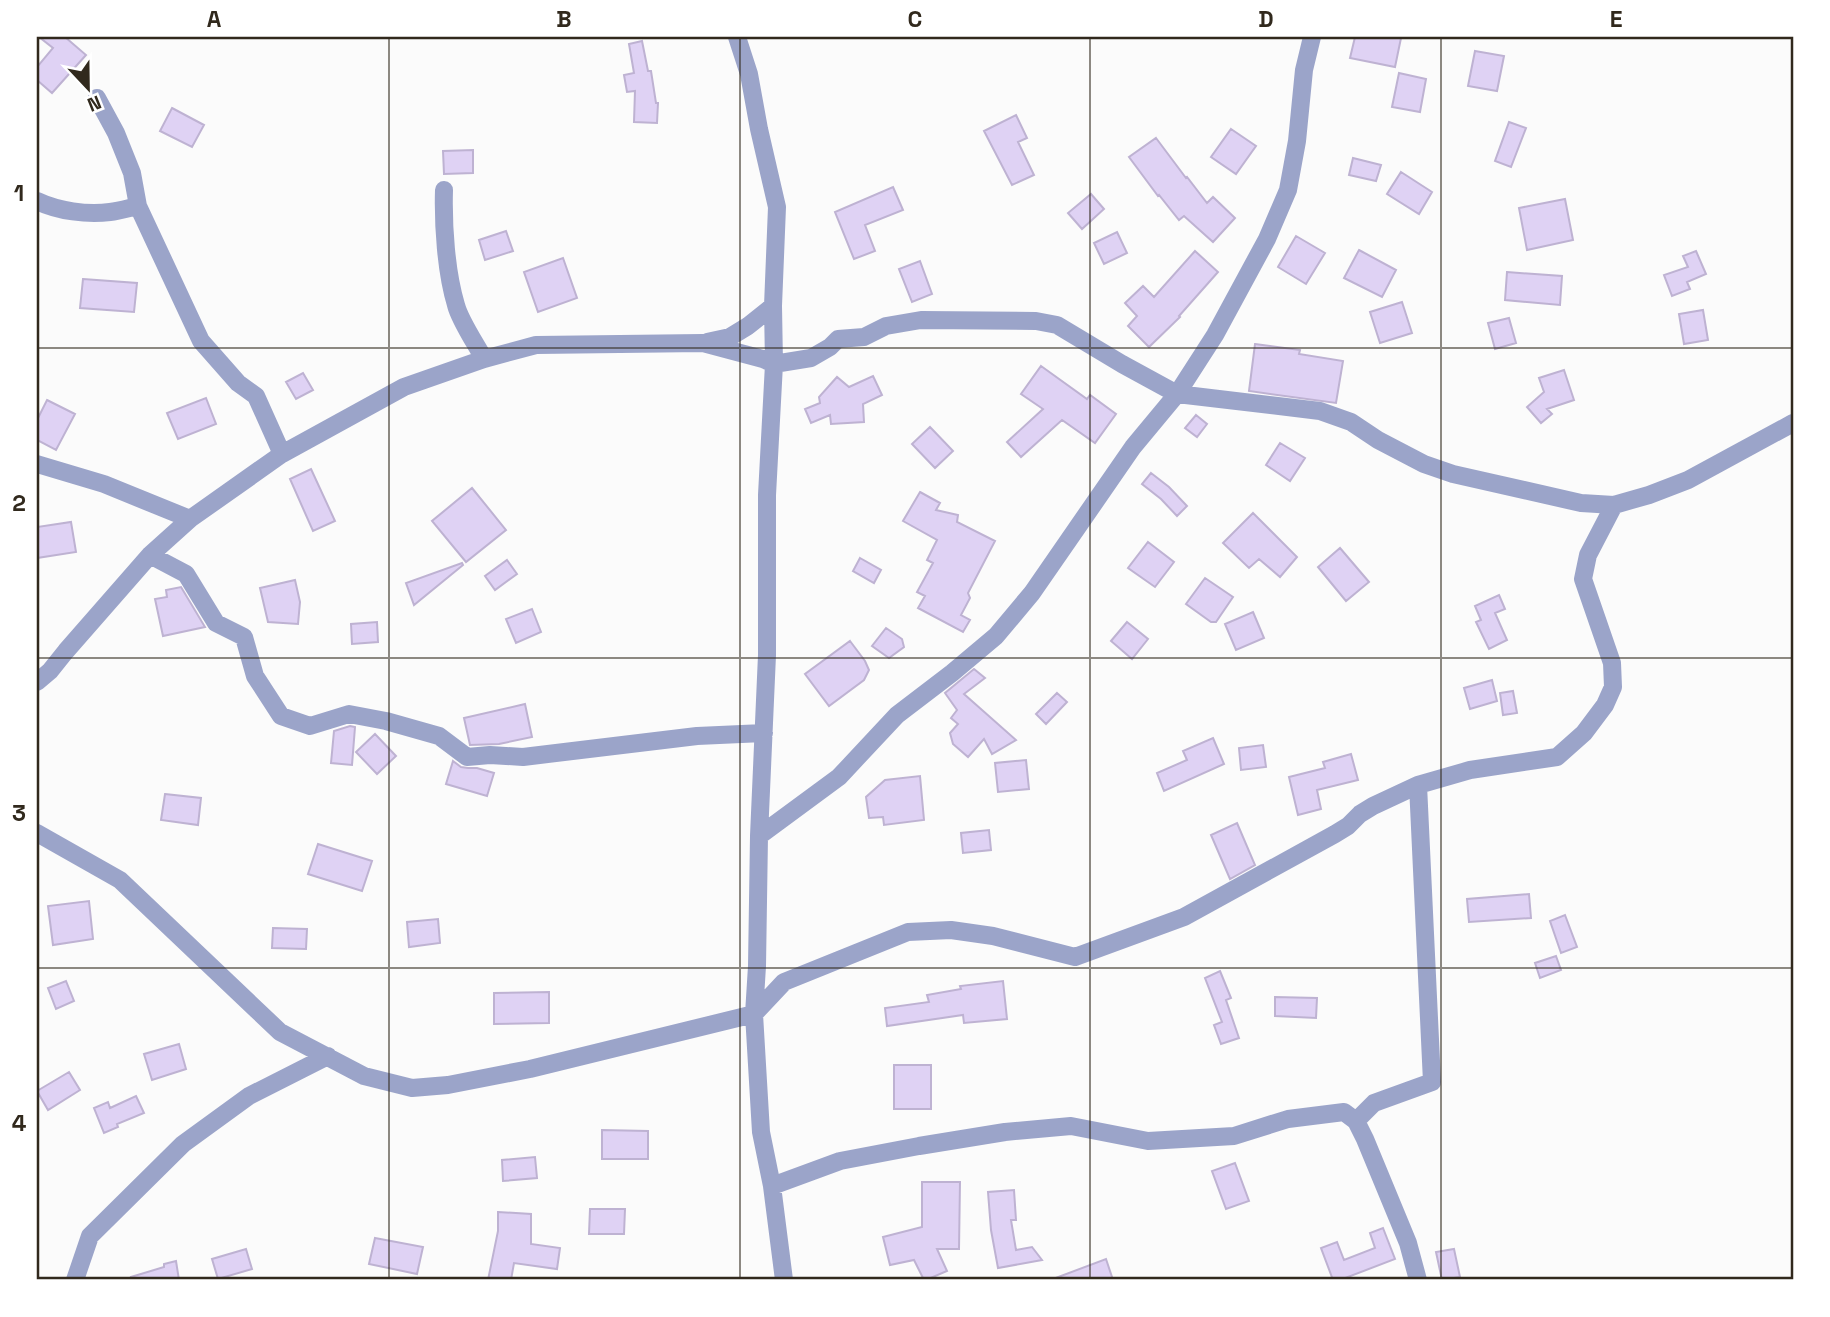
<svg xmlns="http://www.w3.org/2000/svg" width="1830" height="1317" viewBox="0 0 1830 1317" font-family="'Space Grotesk',sans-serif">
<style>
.building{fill:#dfd2f4;stroke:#beb2d2;stroke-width:2}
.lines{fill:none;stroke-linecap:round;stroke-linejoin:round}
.minor{stroke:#9ba4c9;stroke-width:18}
.grid{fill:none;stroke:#31291d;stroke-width:2;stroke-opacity:0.55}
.neatline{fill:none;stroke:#31291d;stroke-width:2.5}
.grid-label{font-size:23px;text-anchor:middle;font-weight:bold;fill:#31291d}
</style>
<rect width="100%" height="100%" fill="#fbfbfb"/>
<path class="building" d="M 39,37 L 65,37 L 86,55 L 52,93 L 37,80 L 37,67 L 53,48 Z
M 1355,37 L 1393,37 L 1401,38 L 1395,67 L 1350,58 Z
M 642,41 L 648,71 L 651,71 L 656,103 L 658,103 L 657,123 L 634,122 L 635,91 L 627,92 L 624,75 L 634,73 L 629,44 Z
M 1475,51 L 1504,56 L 1497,91 L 1468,86 Z
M 1399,73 L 1426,79 L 1420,112 L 1392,107 Z
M 172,108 L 204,125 L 192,147 L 160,131 Z
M 1016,115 L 1027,138 L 1018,142 L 1034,175 L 1012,185 L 984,131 Z
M 1509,122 L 1526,128 L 1511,167 L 1495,161 Z
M 1231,129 L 1256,146 L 1236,174 L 1211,157 Z
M 1156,138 L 1186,178 L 1187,177 L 1207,203 L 1213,197 L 1235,218 L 1213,242 L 1184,216 L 1179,220 L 1159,195 L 1158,196 L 1129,157 Z
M 473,150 L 473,173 L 444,174 L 443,151 Z
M 1353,158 L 1381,165 L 1376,181 L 1349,175 Z
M 1401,172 L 1432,192 L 1419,214 L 1387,194 Z
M 893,187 L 903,210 L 865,225 L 875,251 L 854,259 L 835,212 Z
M 1091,194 L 1104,209 L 1082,229 L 1068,213 Z
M 1565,199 L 1573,240 L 1527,250 L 1519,208 Z
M 506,231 L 513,251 L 485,260 L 479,240 Z
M 1117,232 L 1127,253 L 1104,264 L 1094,243 Z
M 1296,236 L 1325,253 L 1306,284 L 1278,267 Z
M 1359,250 L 1396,270 L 1382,297 L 1344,278 Z
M 1195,251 L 1218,272 L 1179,316 L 1180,317 L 1149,347 L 1128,326 L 1137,316 L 1125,303 L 1143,286 L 1154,297 Z
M 1696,251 L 1706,274 L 1687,282 L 1690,289 L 1672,296 L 1664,275 L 1688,267 L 1683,256 Z
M 563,258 L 577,298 L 538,312 L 524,272 Z
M 920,261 L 932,294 L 912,302 L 899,269 Z
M 1507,272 L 1562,276 L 1560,305 L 1505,300 Z
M 83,279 L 137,283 L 134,312 L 80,308 Z
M 1402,302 L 1412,333 L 1380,343 L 1370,312 Z
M 1703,310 L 1708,340 L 1684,344 L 1679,314 Z
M 1509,318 L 1516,343 L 1495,349 L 1488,323 Z
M 1255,344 L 1300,350 L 1299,354 L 1343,361 L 1336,403 L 1249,391 Z
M 1041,366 L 1087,399 L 1090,395 L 1116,414 L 1095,443 L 1062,420 L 1021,457 L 1007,442 L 1043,409 L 1021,394 Z
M 1564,370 L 1574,400 L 1547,409 L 1552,414 L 1541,423 L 1527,407 L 1544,392 L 1539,378 Z
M 303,373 L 313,390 L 296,399 L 286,382 Z
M 873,376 L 882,395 L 863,404 L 864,422 L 831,424 L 830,415 L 811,423 L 805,409 L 820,403 L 819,397 L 837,377 L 849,387 Z
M 206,398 L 216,424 L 178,439 L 167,413 Z
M 47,400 L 75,414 L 56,450 L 37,440 L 37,420 Z
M 1196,415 L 1207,424 L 1197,437 L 1185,428 Z
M 930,427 L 953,451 L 935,468 L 912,444 Z
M 1280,443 L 1305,458 L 1290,481 L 1266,465 Z
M 311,469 L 335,521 L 313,531 L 290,479 Z
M 1151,473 L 1169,487 L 1187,506 L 1177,516 L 1161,499 L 1142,484 Z
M 472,488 L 506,530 L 466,562 L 432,521 Z
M 920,492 L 940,503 L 936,510 L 958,515 L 957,522 L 995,541 L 968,593 L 970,598 L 961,615 L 970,620 L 963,632 L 918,608 L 925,596 L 917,592 L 933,563 L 927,560 L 937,540 L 903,521 Z
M 1253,513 L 1297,557 L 1280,577 L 1259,559 L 1249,568 L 1223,543 Z
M 71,522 L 76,552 L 37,558 L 37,527 Z
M 1148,542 L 1174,562 L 1155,587 L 1128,568 Z
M 1340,548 L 1369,582 L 1346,601 L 1318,567 Z
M 860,558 L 881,570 L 874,583 L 853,571 Z
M 507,560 L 517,574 L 495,590 L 485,576 Z
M 462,563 L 463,565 L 414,605 L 406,583 Z
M 1205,578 L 1233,597 L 1216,622 L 1211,622 L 1186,604 Z
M 295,580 L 300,602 L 298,624 L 268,622 L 260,588 Z
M 181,587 L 205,627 L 163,636 L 155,599 L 167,597 L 166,590 Z
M 1499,595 L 1505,609 L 1495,613 L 1507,640 L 1489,649 L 1476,622 L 1481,620 L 1475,606 Z
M 532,609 L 541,632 L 516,643 L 506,619 Z
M 1253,612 L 1264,638 L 1236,650 L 1225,624 Z
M 377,622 L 378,642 L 352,644 L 351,624 Z
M 1127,622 L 1148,639 L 1132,659 L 1111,641 Z
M 886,628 L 902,639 L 904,647 L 889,658 L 872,646 Z
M 850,641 L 865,661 L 869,670 L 864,680 L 829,706 L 805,674 Z
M 974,669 L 985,678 L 964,694 L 1016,740 L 992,754 L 984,739 L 968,757 L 953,744 L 950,733 L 958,724 L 951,718 L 957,710 L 945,693 Z
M 1492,680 L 1497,701 L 1470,709 L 1464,688 Z
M 1513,691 L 1517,713 L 1503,715 L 1500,693 Z
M 1057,693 L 1067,702 L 1046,724 L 1036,714 Z
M 525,704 L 532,737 L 499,744 L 470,745 L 464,718 Z
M 350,726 L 355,727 L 352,765 L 331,763 L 334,731 Z
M 375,734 L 396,756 L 377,774 L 356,752 Z
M 1213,738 L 1224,764 L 1164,791 L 1157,773 L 1187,760 L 1183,751 Z
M 1263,745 L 1266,767 L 1241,770 L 1239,748 Z
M 1351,754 L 1358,780 L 1317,790 L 1321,809 L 1298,815 L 1289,777 L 1325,768 L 1323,762 Z
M 1026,760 L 1029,789 L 998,792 L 995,763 Z
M 453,761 L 461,767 L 468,768 L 477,768 L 494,773 L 487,796 L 446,784 Z
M 920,776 L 924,820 L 884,825 L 883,817 L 869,818 L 866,797 L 885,780 Z
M 165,794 L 201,798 L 198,825 L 161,820 Z
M 1237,823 L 1255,865 L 1230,879 L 1211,835 Z
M 989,830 L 991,850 L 963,853 L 961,833 Z
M 318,844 L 372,861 L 362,891 L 308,874 Z
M 1529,894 L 1531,918 L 1469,922 L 1467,899 Z
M 89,901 L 93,939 L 53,945 L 48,906 Z
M 1565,915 L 1577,947 L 1561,953 L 1550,921 Z
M 438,919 L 440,943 L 409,947 L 407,922 Z
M 273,928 L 307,929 L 306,949 L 272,948 Z
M 1556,956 L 1561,970 L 1540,978 L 1535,963 Z
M 1220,971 L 1231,998 L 1226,1000 L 1239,1038 L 1221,1044 L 1214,1025 L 1222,1022 L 1205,978 Z
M 66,981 L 74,1001 L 56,1009 L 48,988 Z
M 1003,981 L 1007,1019 L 964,1023 L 963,1015 L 887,1026 L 885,1008 L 929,1002 L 927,995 L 961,989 L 960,986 Z
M 549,992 L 549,1023 L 494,1024 L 494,993 Z
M 1275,997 L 1317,998 L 1316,1018 L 1275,1016 Z
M 179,1044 L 186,1069 L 152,1080 L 144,1054 Z
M 894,1065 L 931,1065 L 931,1109 L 894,1109 Z
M 69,1072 L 80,1090 L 48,1110 L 37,1091 Z
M 136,1096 L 144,1113 L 117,1124 L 118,1127 L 104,1133 L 94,1108 L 108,1102 L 110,1108 Z
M 602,1130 L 648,1131 L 648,1159 L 602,1159 Z
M 535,1157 L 537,1178 L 503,1181 L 502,1160 Z
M 1235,1163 L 1249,1201 L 1226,1209 L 1212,1171 Z
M 922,1182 L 960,1182 L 959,1249 L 937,1249 L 947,1271 L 926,1280 L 924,1280 L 914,1260 L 890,1265 L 883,1237 L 922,1227 Z
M 1014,1190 L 1016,1220 L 1011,1220 L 1016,1250 L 1032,1247 L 1042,1260 L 998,1268 L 991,1230 L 988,1192 Z
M 590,1209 L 625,1209 L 624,1234 L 589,1234 Z
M 498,1212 L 531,1214 L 531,1244 L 560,1248 L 557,1269 L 514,1263 L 511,1280 L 488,1280 L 498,1231 Z
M 1383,1228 L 1395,1259 L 1340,1280 L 1333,1280 L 1321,1248 L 1337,1242 L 1344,1260 L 1375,1248 L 1370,1233 Z
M 375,1238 L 423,1247 L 417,1274 L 369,1264 Z
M 246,1249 L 252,1269 L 218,1279 L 212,1259 Z
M 1454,1249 L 1460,1277 L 1442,1280 L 1436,1252 Z
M 1106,1259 L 1113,1280 L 1053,1280 L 1053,1279 Z
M 176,1261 L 179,1280 L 132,1280 L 131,1277 L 164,1267 L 164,1264 Z"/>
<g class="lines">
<path class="minor" d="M 737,37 L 749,74 L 759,129 L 777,207 L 773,306 L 774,364 L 767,495 L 767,655 L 759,836 L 757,966 L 754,1014 L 761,1132 L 772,1186 L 784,1280
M 97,98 L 116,133 L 132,173 L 138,206 L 201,341 L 238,383 L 256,396 L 282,454
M 444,190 C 443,225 446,272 456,305 C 460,321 476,344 484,359
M 37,201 C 58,211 87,215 110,212 C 119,211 129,208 138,206
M 707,342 L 730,337 L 748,326 L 773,306
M 37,464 L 104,484 L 190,519
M 150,555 L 186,574 L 216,623 L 244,637 L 255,676 L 281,716 L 310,726 L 349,714 L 386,721 L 439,736 L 467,757 L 490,755 L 523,757 L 697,736 L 764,733
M 37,682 L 50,671 L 66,651 L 150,555 L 190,519 L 282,454 L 404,387 L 484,359 L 536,345 L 703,343 L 763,359 L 774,364 L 811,358 L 830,347 L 838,339 L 864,337 L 886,326 L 921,320 L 1036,321 L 1057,325 L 1122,364 L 1177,394 L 1320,411 L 1351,422 L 1378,440 L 1424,464 L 1453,474 L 1581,503 L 1614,505 L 1649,495 L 1688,480 L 1793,423
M 37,833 L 120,880 L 280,1032 L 364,1076 L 412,1088 L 448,1085 L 530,1069 L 754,1014 L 784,982 L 908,932 L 951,930 L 993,936 L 1075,957 L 1184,917 L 1335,834 L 1348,826 L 1360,814 L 1373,806 L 1418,785 L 1470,770 L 1557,757 L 1584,733 L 1605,705 L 1613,687 L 1612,663 L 1583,579 L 1588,555 L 1614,505
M 759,836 L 839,777 L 897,715 L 952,673 L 996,636 L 1032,593 L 1133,447 L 1177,394 L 1215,335 L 1267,239 L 1288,190 L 1297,141 L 1304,70 L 1312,37
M 1356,1121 L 1374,1103 L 1432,1082 L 1418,785
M 772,1186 L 840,1161 L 919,1146 L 1005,1132 L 1071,1126 L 1148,1141 L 1234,1136 L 1288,1119 L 1344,1112 L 1356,1121 L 1365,1139 L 1408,1243 L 1418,1280
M 75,1280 L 90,1236 L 183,1144 L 249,1096 L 328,1056"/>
</g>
<path class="grid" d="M 389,37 L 389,1280M 740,37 L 740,1280M 1090,37 L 1090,1280M 1441,37 L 1441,1280M 37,348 L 1793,348M 37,658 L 1793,658M 37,968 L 1793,968"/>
<rect width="1830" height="1317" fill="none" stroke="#ffffff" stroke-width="77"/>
<g transform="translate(88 88) rotate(158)" stroke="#ffffff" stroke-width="5" paint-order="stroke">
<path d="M0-5L12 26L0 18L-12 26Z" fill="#31291d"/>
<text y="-10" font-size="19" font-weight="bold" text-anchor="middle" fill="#31291d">N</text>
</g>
<rect x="38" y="38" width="1754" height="1240" class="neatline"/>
<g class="grid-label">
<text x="214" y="27">A</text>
<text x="564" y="27">B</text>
<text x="915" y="27">C</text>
<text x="1266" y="27">D</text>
<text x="1616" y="27">E</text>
<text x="19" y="201">1</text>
<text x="19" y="511">2</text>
<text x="19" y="821">3</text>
<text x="19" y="1131">4</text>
</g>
</svg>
